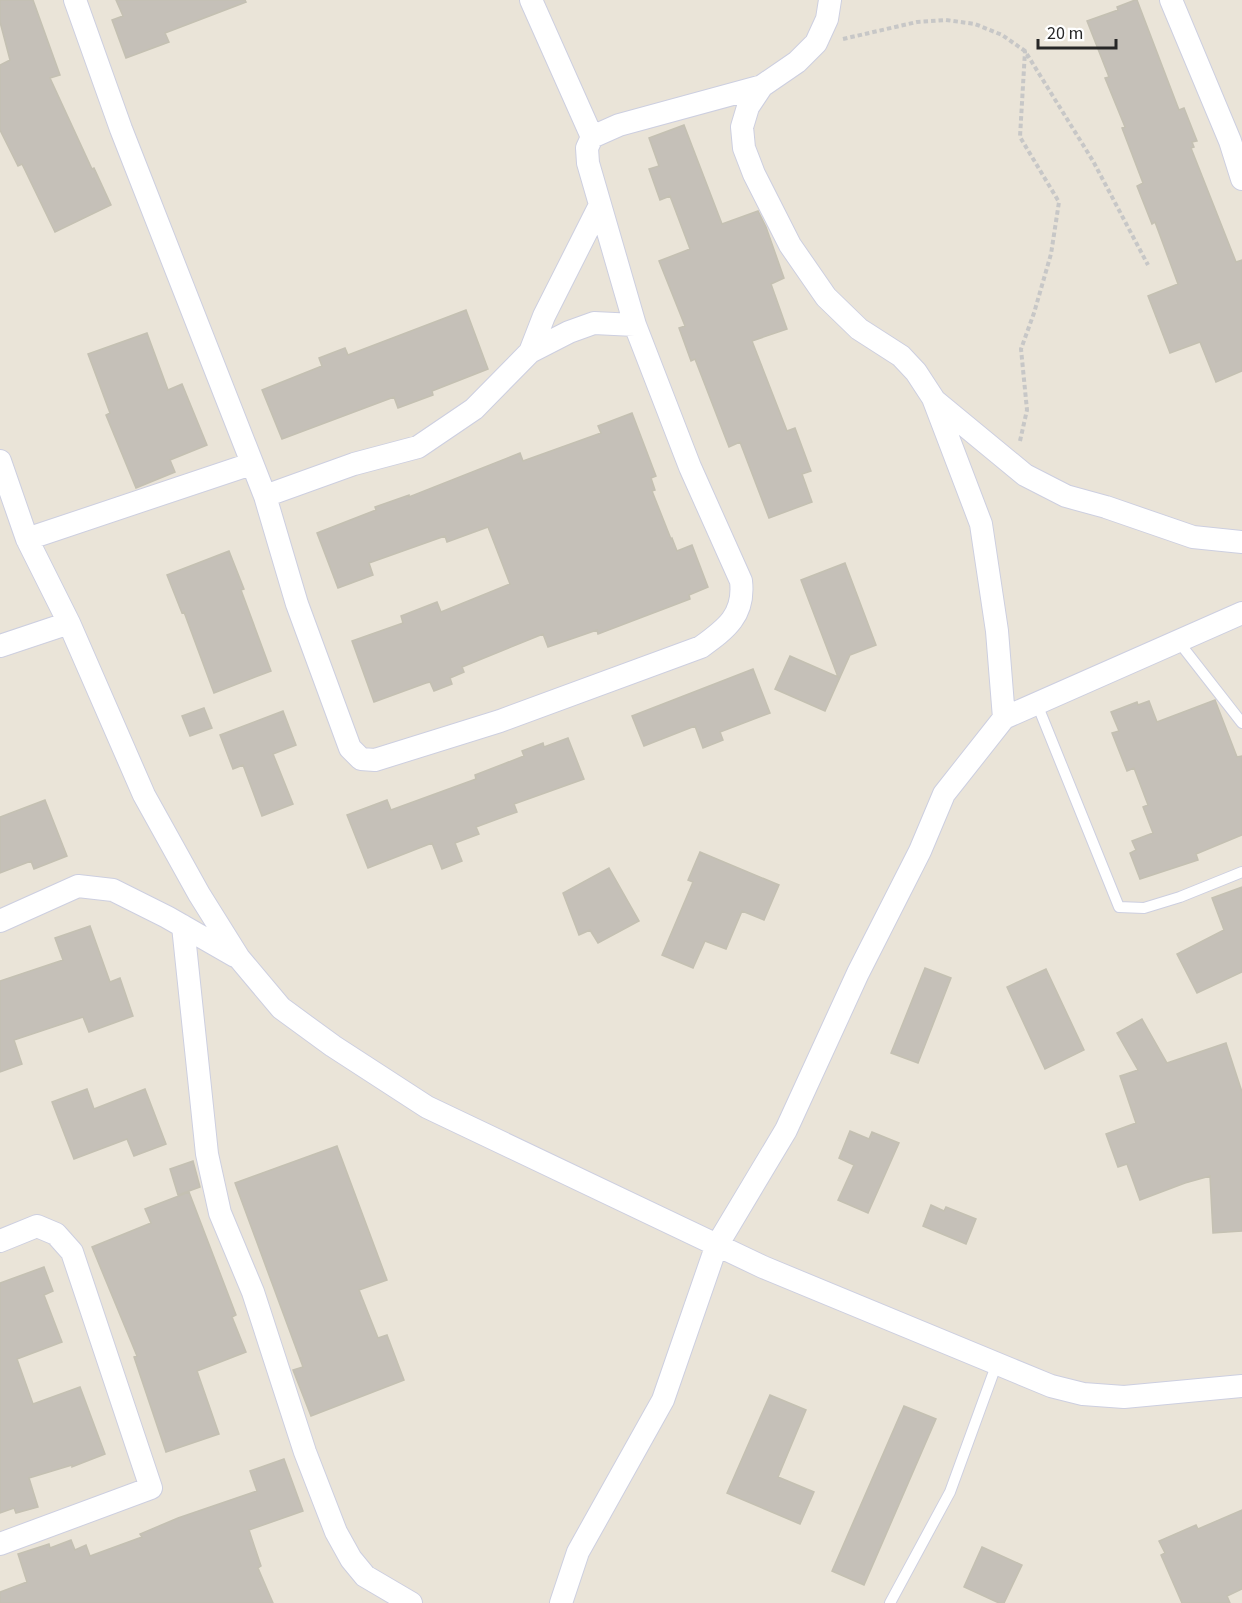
<svg xmlns="http://www.w3.org/2000/svg" width="1242" height="1603" viewBox="0 0 1242 1603" font-family="'Source Sans 3',sans-serif">
<style>
.building{fill:#c5c0b8;stroke:#c4c0b2;stroke-width:1.5}
.lines{fill:none;stroke-linecap:round;stroke-linejoin:round}
.lane-casing{stroke:#cdcfe0;stroke-width:12}
.street-casing{stroke:#cdcfe0;stroke-width:24}
.path{stroke:#c7c7c7;stroke-width:4;stroke-dasharray:4.5 3;stroke-linecap:butt}
.lane{stroke:#fff;stroke-width:10}
.street{stroke:#fff;stroke-width:22}
</style>
<rect width="100%" height="100%" fill="#eae4d8"/>
<path class="building" d="M 0,0 L 33,0 L 60,75 L 50,78 L 92,169 L 94,168 L 111,205 L 55,232 L 22,164 L 18,166 L 0,130 L 0,65 L 10,60 L 0,22 Z
M 116,0 L 245,0 L 246,2 L 165,33 L 169,42 L 126,58 L 112,20 L 123,16 Z
M 1135,0 L 1137,0 L 1179,110 L 1184,108 L 1197,141 L 1192,142 L 1194,147 L 1191,148 L 1236,262 L 1242,260 L 1242,371 L 1216,382 L 1200,342 L 1170,353 L 1148,296 L 1178,284 L 1155,222 L 1152,224 L 1137,186 L 1143,183 L 1122,128 L 1125,127 L 1105,78 L 1109,77 L 1087,21 L 1118,10 L 1117,7 Z
M 684,125 L 722,224 L 758,211 L 766,227 L 784,278 L 771,284 L 787,329 L 752,341 L 787,431 L 795,428 L 811,471 L 802,474 L 812,502 L 769,518 L 740,442 L 729,447 L 695,359 L 691,361 L 679,328 L 685,326 L 659,261 L 690,249 L 670,196 L 660,200 L 649,169 L 659,166 L 649,138 Z
M 466,310 L 488,369 L 432,391 L 433,395 L 398,408 L 394,397 L 282,439 L 262,390 L 322,366 L 319,358 L 345,348 L 348,355 Z
M 147,333 L 168,390 L 182,384 L 207,445 L 170,460 L 175,472 L 136,488 L 106,415 L 110,413 L 88,354 Z
M 632,413 L 656,476 L 651,478 L 655,490 L 652,491 L 671,539 L 672,538 L 677,551 L 692,545 L 708,587 L 689,595 L 690,599 L 598,634 L 597,630 L 548,647 L 543,634 L 462,667 L 464,672 L 450,678 L 452,684 L 434,691 L 430,682 L 426,683 L 374,702 L 352,641 L 403,623 L 401,616 L 437,602 L 441,612 L 510,584 L 488,527 L 447,542 L 445,536 L 369,563 L 373,575 L 338,588 L 317,533 L 376,510 L 375,507 L 409,495 L 409,497 L 520,453 L 523,461 L 601,433 L 598,426 Z
M 229,551 L 244,589 L 241,590 L 271,671 L 214,693 L 184,612 L 182,613 L 167,575 Z
M 845,563 L 876,645 L 850,655 L 825,711 L 775,689 L 790,656 L 838,677 L 801,580 Z
M 753,669 L 770,713 L 720,732 L 723,740 L 703,748 L 695,726 L 644,746 L 632,716 Z
M 1215,700 L 1237,757 L 1242,756 L 1242,835 L 1196,854 L 1198,860 L 1140,879 L 1130,853 L 1136,850 L 1132,841 L 1153,833 L 1143,807 L 1148,805 L 1134,768 L 1127,771 L 1112,733 L 1119,731 L 1111,712 L 1137,702 L 1138,705 L 1149,701 L 1157,722 Z
M 204,708 L 212,728 L 190,736 L 182,716 Z
M 283,711 L 296,745 L 273,754 L 293,804 L 262,816 L 243,765 L 233,769 L 220,735 Z
M 568,738 L 584,779 L 514,804 L 517,812 L 476,827 L 479,834 L 455,843 L 462,861 L 442,869 L 432,843 L 368,868 L 347,815 L 387,800 L 391,810 L 476,779 L 475,775 L 524,756 L 522,751 L 543,743 L 544,747 Z
M 45,800 L 67,856 L 34,869 L 31,861 L 0,873 L 0,817 Z
M 700,852 L 779,885 L 764,920 L 742,911 L 726,949 L 705,941 L 693,968 L 662,955 L 693,882 L 688,880 Z
M 609,868 L 639,921 L 598,943 L 590,930 L 579,935 L 563,893 Z
M 1242,887 L 1242,972 L 1197,993 L 1177,954 L 1224,930 L 1212,898 Z
M 90,926 L 110,982 L 120,978 L 133,1016 L 89,1032 L 83,1017 L 14,1040 L 22,1064 L 0,1072 L 0,981 L 63,960 L 55,938 Z
M 925,968 L 951,978 L 918,1063 L 891,1053 Z
M 1046,969 L 1084,1050 L 1045,1069 L 1007,987 Z
M 1142,1019 L 1167,1063 L 1226,1043 L 1242,1092 L 1242,1231 L 1213,1233 L 1210,1176 L 1185,1183 L 1140,1200 L 1127,1164 L 1118,1167 L 1106,1134 L 1136,1123 L 1120,1076 L 1138,1070 L 1117,1033 Z
M 87,1089 L 94,1109 L 145,1089 L 166,1144 L 134,1156 L 127,1139 L 74,1159 L 52,1102 Z
M 850,1131 L 869,1139 L 872,1132 L 899,1143 L 868,1213 L 838,1200 L 854,1165 L 839,1158 Z
M 337,1146 L 387,1280 L 359,1290 L 378,1338 L 387,1335 L 404,1380 L 311,1416 L 293,1370 L 303,1367 L 235,1183 Z
M 193,1161 L 200,1187 L 178,1195 L 170,1169 Z
M 189,1192 L 236,1315 L 232,1317 L 246,1352 L 197,1371 L 219,1434 L 166,1452 L 134,1357 L 137,1356 L 92,1247 L 151,1223 L 145,1209 Z
M 931,1205 L 944,1211 L 946,1207 L 976,1219 L 966,1244 L 923,1226 Z
M 44,1267 L 53,1291 L 44,1295 L 62,1342 L 17,1359 L 33,1404 L 80,1387 L 105,1454 L 72,1467 L 72,1465 L 29,1478 L 38,1507 L 16,1513 L 14,1508 L 0,1513 L 0,1283 Z
M 770,1395 L 806,1410 L 778,1477 L 814,1492 L 800,1524 L 727,1493 Z
M 904,1406 L 936,1419 L 864,1585 L 832,1571 Z
M 284,1459 L 303,1511 L 249,1530 L 261,1566 L 258,1568 L 273,1603 L 0,1603 L 0,1592 L 27,1582 L 18,1554 L 49,1544 L 50,1548 L 71,1540 L 75,1550 L 86,1545 L 90,1556 L 142,1537 L 140,1534 L 178,1518 L 257,1491 L 250,1471 Z
M 1242,1510 L 1242,1589 L 1227,1596 L 1230,1603 L 1182,1603 L 1161,1555 L 1165,1553 L 1159,1541 L 1196,1525 L 1198,1529 Z
M 982,1547 L 1022,1565 L 1004,1603 L 999,1603 L 964,1587 Z"/>
<g class="lines">
<defs>
<path id="lane" d="M 1178,641 L 1242,723
M 1037,704 L 1119,907 L 1144,908 L 1180,897 L 1242,872
M 890,1603 L 950,1492 L 997,1363"/>
<path id="street" d="M 75,0 L 121,129 L 265,496 L 297,604 L 350,748 L 361,759 L 375,760 L 500,721 L 701,647 C 726,629 745,615 741,581 L 690,467 L 635,325 L 588,163 L 587,148 L 592,137 L 619,125 L 762,86 L 797,62 L 816,43 L 827,19 L 830,0
M 531,0 L 592,137
M 1171,0 L 1230,141 L 1242,179
M 762,86 L 748,107 L 742,127 L 744,148 L 754,174 L 790,245 L 826,297 L 859,329 L 901,356 L 916,372 L 933,398 L 981,524 L 997,631 L 1004,718
M 530,352 L 544,316 L 600,205
M 934,400 L 1025,475 L 1066,496 L 1106,507 L 1193,537 L 1242,542
M 0,461 L 27,539 L 69,623 L 144,795 L 199,894 L 239,958 L 281,1008 L 333,1046 L 427,1107 L 763,1267 L 1051,1386 L 1083,1394 L 1124,1397 L 1242,1386
M 265,496 L 354,464 L 418,447 L 474,409 L 530,352 L 569,332 L 594,323 L 635,325
M 27,539 L 251,464
M 0,646 L 69,623
M 0,921 L 78,886 L 113,890 L 167,917 L 235,956
M 183,926 L 207,1154 L 220,1213 L 253,1292 L 305,1452 L 336,1532 L 351,1559 L 365,1576 L 411,1603
M 0,1241 L 37,1226 L 56,1234 L 72,1252 L 151,1488 L 0,1544
M 561,1603 L 578,1552 L 663,1400 L 716,1247 L 786,1130 L 858,973 L 920,851 L 944,794 L 1004,718 L 1242,613"/>
</defs>
<use href="#lane" class="lane-casing"/>
<use href="#street" class="street-casing"/>
<path class="path" d="M 843,39 L 917,22 L 946,20 L 975,24 L 1002,35 L 1025,51 L 1093,161 L 1148,265
M 1020,441 L 1027,410 L 1021,349 L 1034,313 L 1051,254 L 1059,202 L 1020,137 L 1025,51"/>
<use href="#lane" class="lane"/>
<use href="#street" class="street"/>
</g>
<path d="M1038 39v9h78v-9" fill="none" stroke="#272727" stroke-width="3"/>
<text x="1047" y="39" font-size="18" fill="#272727" stroke="#ffffff" stroke-width="4.5" paint-order="stroke">20 m</text>
</svg>
